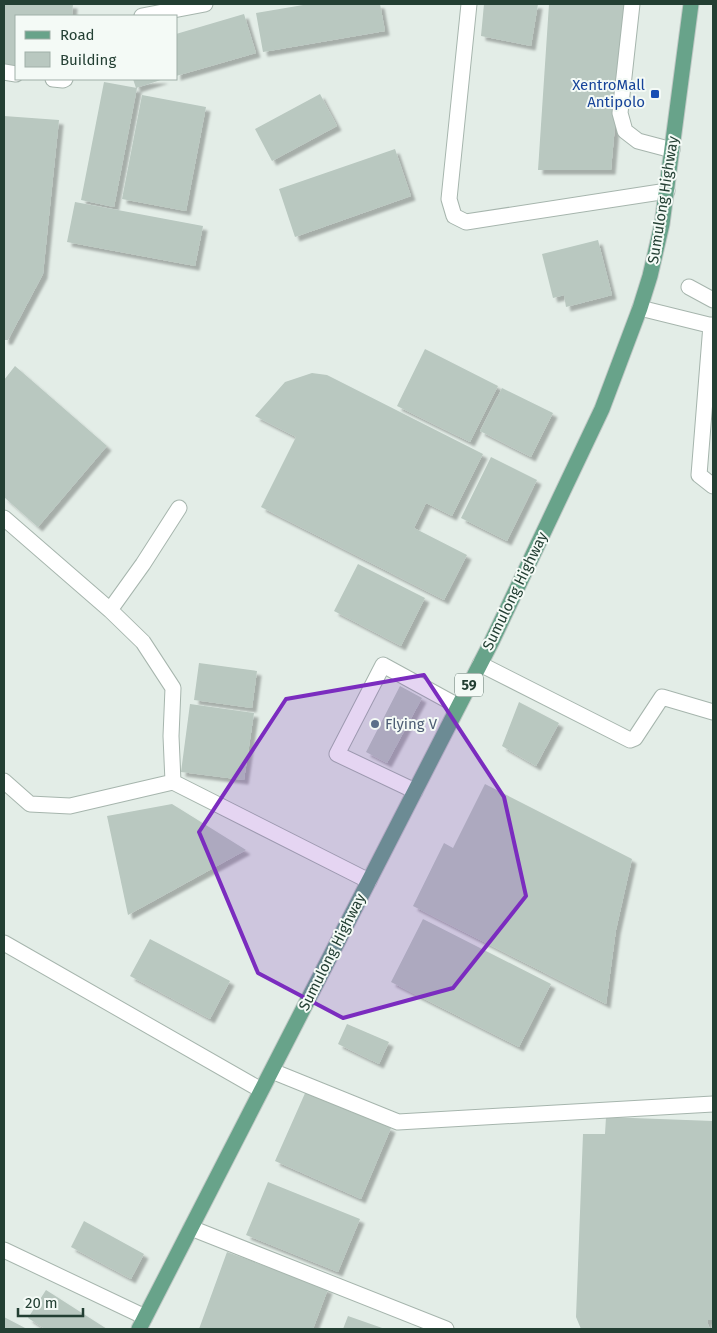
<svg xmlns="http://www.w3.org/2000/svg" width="717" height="1333" viewBox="0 0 717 1333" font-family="'Fira Sans',sans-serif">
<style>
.building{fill:#b9c8c0;filter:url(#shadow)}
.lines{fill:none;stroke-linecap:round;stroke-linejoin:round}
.minor-casing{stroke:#a6b5ad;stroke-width:17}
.major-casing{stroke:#c1c9c6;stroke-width:17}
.minor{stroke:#fff;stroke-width:15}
.major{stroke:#68a38a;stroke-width:15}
.marked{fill:#7b2cbf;fill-opacity:0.2;stroke:#7b2cbf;stroke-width:4;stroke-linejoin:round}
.transit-dot{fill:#1a4fb4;stroke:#f4faf6;stroke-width:2}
.service-dot{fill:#5c6f8a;stroke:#f4faf6;stroke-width:2}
.labels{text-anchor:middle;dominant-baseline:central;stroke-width:4;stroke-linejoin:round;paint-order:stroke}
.shield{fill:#f4faf6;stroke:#62776e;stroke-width:1}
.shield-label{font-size:14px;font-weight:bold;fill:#233f33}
.transit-label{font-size:15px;fill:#164399;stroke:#f4faf6;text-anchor:end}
.street-label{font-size:15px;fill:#233f33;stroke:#f4faf6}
.service-label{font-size:15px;fill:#4e5e75;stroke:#f4faf6;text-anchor:start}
</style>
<defs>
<filter id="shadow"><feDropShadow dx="4.5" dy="4.5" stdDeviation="1" flood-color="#0004"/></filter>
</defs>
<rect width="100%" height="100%" fill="#e3ede7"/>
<path class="building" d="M 4,4 L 73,4 L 72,16 L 16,16 L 16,65 L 4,64 Z
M 309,4 L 380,4 L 385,31 L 263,52 L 256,13 Z
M 484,4 L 538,4 L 531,46 L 481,36 Z
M 549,4 L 626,4 L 611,170 L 538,170 Z
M 244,14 L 256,53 L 176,76 L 176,34 Z
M 133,79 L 164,79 L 136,88 Z
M 104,82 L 137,88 L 114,207 L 81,200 Z
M 320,94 L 337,126 L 272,161 L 255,129 Z
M 142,95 L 206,107 L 186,211 L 122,199 Z
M 4,116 L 59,120 L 43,274 L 8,340 L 4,340 Z
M 395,149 L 411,196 L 295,237 L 279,189 Z
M 75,202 L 203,226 L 195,266 L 67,242 Z
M 598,240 L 612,295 L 566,307 L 564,295 L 553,298 L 542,254 Z
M 425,349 L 498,386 L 470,442 L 397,406 Z
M 15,366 L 107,446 L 38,527 L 4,497 L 4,380 Z
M 312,373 L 327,375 L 483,454 L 452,516 L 426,503 L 414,528 L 467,555 L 444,600 L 261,507 L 296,437 L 255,416 L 285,382 Z
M 502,388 L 553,413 L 531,457 L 480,431 Z
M 491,457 L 537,480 L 507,541 L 461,518 Z
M 358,564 L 425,598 L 401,646 L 334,611 Z
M 199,663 L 257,671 L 252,708 L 194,700 Z
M 400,686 L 422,698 L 387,763 L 366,752 Z
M 519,702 L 559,723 L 536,766 L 502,746 Z
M 190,704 L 254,713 L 244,780 L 181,772 Z
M 485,784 L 632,859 L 616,930 L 606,1004 L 413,906 L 444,843 L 453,848 Z
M 172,804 L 246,850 L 128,915 L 107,816 Z
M 423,919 L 551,984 L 519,1047 L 391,982 Z
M 150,939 L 230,981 L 210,1019 L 130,976 Z
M 347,1024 L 389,1042 L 379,1064 L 338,1044 Z
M 306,1091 L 391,1128 L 361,1199 L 275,1161 Z
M 606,1117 L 713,1121 L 713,1320 L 708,1320 L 707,1322 L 710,1329 L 581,1329 L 576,1317 L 583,1134 L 605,1134 Z
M 268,1182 L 360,1219 L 338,1272 L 246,1235 Z
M 84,1221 L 144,1254 L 131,1279 L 71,1247 Z
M 227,1252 L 328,1289 L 313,1329 L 199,1329 Z
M 46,1290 L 107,1329 L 45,1329 L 28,1318 Z
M 348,1316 L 385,1329 L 343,1329 Z
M 4,1317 L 27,1329 L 4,1329 Z"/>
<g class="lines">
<defs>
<path id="minor" d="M 469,4 L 449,199 L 454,216 L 466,222 L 667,191
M 632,4 L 620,113 L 625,131 L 638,141 L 672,150
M 142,16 L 205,4
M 4,72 L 16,74
M 53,79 L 63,80 L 65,79
M 689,287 L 713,300
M 640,308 L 713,326
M 711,325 L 699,475 L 713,486
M 4,518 L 110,610 L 143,642 L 173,688 L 171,736 L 173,782
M 110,610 L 143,564 L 179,508
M 480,664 L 630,740 L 635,738 L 662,697 L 713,712
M 4,781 L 30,804 L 70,806 L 173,782 L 369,881
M 415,791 L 337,754 L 383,665 L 458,706
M 4,943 L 261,1090
M 272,1071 L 398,1122 L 713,1104
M 191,1228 L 446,1329
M 4,1250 L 145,1317"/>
<path id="major" d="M 139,1329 L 492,641 L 602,409 L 640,308 L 650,276 L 662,224 L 691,4"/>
</defs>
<use href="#minor" class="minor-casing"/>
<use href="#major" class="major-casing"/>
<use href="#minor" class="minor"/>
<use href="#major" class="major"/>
</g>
<path class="marked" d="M 424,675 L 504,797 L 526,896 L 453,988 L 343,1018 L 258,973 L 199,832 L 286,699 Z"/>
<rect class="transit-dot" x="650" y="89" width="10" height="10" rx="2.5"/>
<circle class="service-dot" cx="375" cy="724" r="5"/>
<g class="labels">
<rect class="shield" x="455" y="673.5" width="28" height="23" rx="4"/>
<g class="shield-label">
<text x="469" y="685">59</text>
</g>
<g class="transit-label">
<text x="645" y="85">XentroMall<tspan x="645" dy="17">Antipolo</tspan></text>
</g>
<g class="street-label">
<text transform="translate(663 200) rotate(-81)">Sumulong Highway</text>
<text transform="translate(515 591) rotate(-64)">Sumulong Highway</text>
<text transform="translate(332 952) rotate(-63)">Sumulong Highway</text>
</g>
<g class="service-label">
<text x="385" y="724">Flying V</text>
</g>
</g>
<rect width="717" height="1333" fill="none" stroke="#233f33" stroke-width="10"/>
<rect x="15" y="15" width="162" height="65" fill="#f4faf6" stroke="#a0afa8"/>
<rect x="25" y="31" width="25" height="8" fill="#68a38a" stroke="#a0afa8"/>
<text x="60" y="40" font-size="15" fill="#233f33">Road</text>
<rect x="25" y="52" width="25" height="15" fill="#b9c8c0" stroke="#a0afa8"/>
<text x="60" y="65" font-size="15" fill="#233f33">Building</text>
<path d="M18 1308v8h65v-8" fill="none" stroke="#233f33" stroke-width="2.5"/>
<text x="25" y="1308" font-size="15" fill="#233f33" stroke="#f4faf6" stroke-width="4" paint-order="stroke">20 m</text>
</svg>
